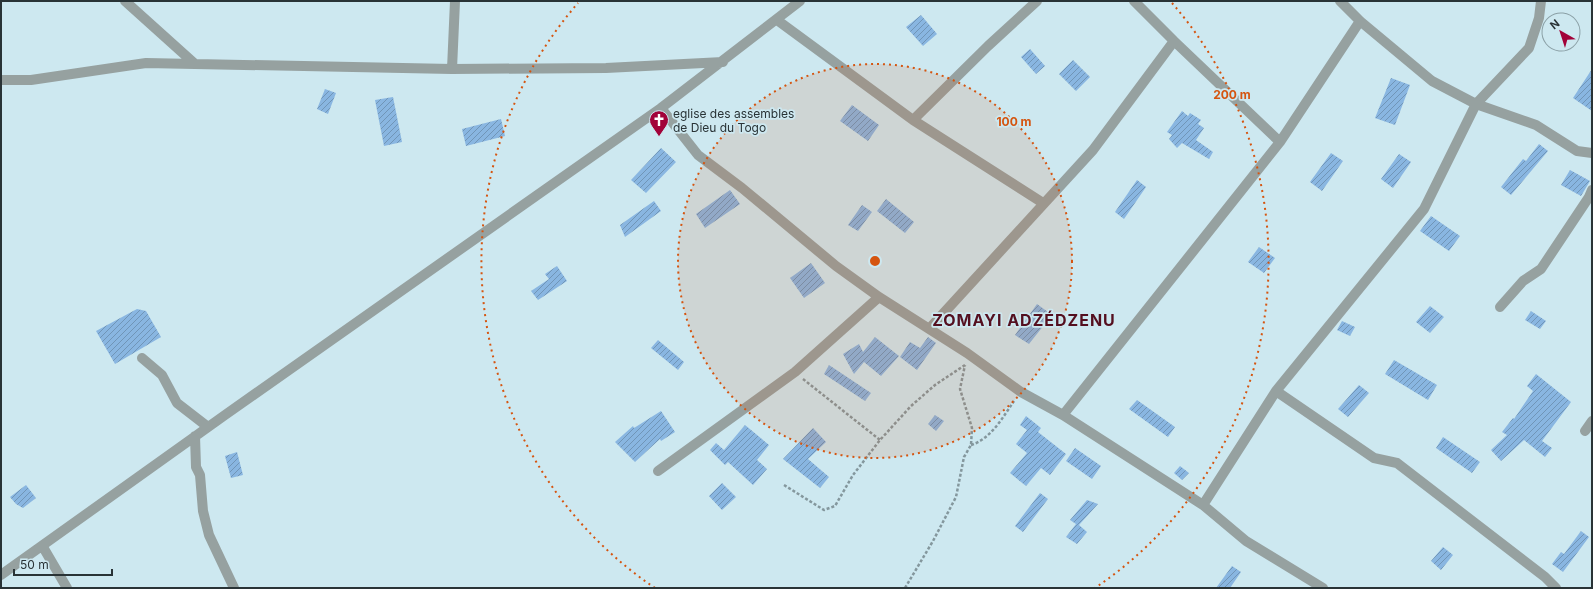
<svg xmlns="http://www.w3.org/2000/svg" width="1593" height="589" viewBox="0 0 1593 589" font-family="Inter,sans-serif">
<style>
.building{fill:url(#building-hatch)}
.lines{fill:none;stroke-linecap:round;stroke-linejoin:round}
.path{stroke:#84979d;stroke-width:2.5;stroke-dasharray:3 2;stroke-linecap:butt}
.minor{stroke:#96a1a0;stroke-width:10}
.ring{fill:none;stroke:#d55510;stroke-width:2;stroke-dasharray:2 4}
.labels{text-anchor:middle;dominant-baseline:central;stroke-width:3.5;stroke-linejoin:round;paint-order:stroke}
.poi-label{font-size:12px;fill:#293336;stroke:#cde8f0;text-anchor:start}
.district-label{font-size:16px;font-weight:bold;letter-spacing:1px;fill:#540f1f;stroke:#cde8f0}
.centre{fill:#d55510;stroke:#cde8f0;stroke-width:2}
.ring-label{font-size:12px;text-anchor:middle;font-weight:bold;fill:#d55510;stroke:#cde8f0;stroke-width:3.5;stroke-linejoin:round;paint-order:stroke}
</style>
<defs>
<pattern id="building-hatch" width="6" height="6" patternUnits="userSpaceOnUse"><rect width="6" height="6" fill="#89b6e1"/><path d="M-1 1l2-2M0 6l6-6M5 7l2-2" fill="none" stroke="#7095b7"/></pattern>
</defs>
<rect width="100%" height="100%" fill="#cde8f0"/>
<path class="building" d="M 921,15 L 937,34 L 923,46 L 906,27 Z
M 1030,49 L 1045,66 L 1036,74 L 1021,57 Z
M 1073,60 L 1090,77 L 1076,91 L 1059,74 Z
M 1592,69 L 1592,111 L 1573,98 Z
M 1391,78 L 1410,85 L 1395,125 L 1375,118 Z
M 325,89 L 336,93 L 328,114 L 317,109 Z
M 393,97 L 402,142 L 384,146 L 375,100 Z
M 852,105 L 879,125 L 868,141 L 840,121 Z
M 1182,111 L 1188,116 L 1190,113 L 1201,120 L 1198,124 L 1204,128 L 1196,140 L 1213,152 L 1209,159 L 1182,143 L 1177,148 L 1169,139 L 1172,135 L 1167,132 Z
M 501,119 L 505,136 L 466,146 L 462,129 Z
M 1539,144 L 1548,151 L 1511,195 L 1501,187 L 1523,159 L 1526,161 Z
M 661,148 L 676,162 L 646,193 L 631,180 Z
M 1331,153 L 1343,161 L 1322,191 L 1310,182 Z
M 1399,154 L 1411,162 L 1393,188 L 1381,179 Z
M 1570,170 L 1590,181 L 1581,196 L 1561,185 Z
M 1137,180 L 1146,187 L 1124,219 L 1115,212 Z
M 730,190 L 740,204 L 705,228 L 696,214 Z
M 886,199 L 914,222 L 905,233 L 877,211 Z
M 654,201 L 661,211 L 625,237 L 620,225 Z
M 862,205 L 872,212 L 858,231 L 848,225 Z
M 1431,216 L 1460,236 L 1449,251 L 1420,231 Z
M 1259,247 L 1275,258 L 1264,273 L 1248,262 Z
M 811,263 L 825,283 L 804,298 L 790,278 Z
M 557,266 L 567,281 L 538,300 L 531,291 L 549,279 L 545,274 Z
M 1037,304 L 1052,315 L 1029,344 L 1015,335 Z
M 1430,306 L 1444,317 L 1430,333 L 1416,322 Z
M 137,309 L 146,311 L 161,337 L 115,364 L 96,331 Z
M 1531,311 L 1546,321 L 1540,329 L 1525,320 Z
M 1342,321 L 1355,327 L 1350,336 L 1337,330 Z
M 875,337 L 899,356 L 881,376 L 864,362 L 854,374 L 843,354 L 859,344 L 863,352 Z
M 928,337 L 936,343 L 917,370 L 900,357 L 910,342 L 920,348 Z
M 658,340 L 684,362 L 678,370 L 651,348 Z
M 1394,360 L 1437,385 L 1428,400 L 1385,374 Z
M 829,365 L 871,393 L 865,401 L 824,374 Z
M 1536,374 L 1571,402 L 1542,441 L 1552,448 L 1545,457 L 1524,440 L 1501,461 L 1491,450 L 1507,435 L 1502,432 L 1513,418 L 1514,419 L 1533,391 L 1527,386 Z
M 1359,385 L 1369,393 L 1348,417 L 1338,409 Z
M 1137,400 L 1175,427 L 1168,437 L 1129,409 Z
M 661,411 L 675,432 L 661,441 L 660,439 L 635,462 L 615,442 L 633,426 L 634,428 Z
M 935,415 L 944,421 L 936,431 L 928,424 Z
M 1026,416 L 1041,428 L 1038,432 L 1066,454 L 1050,475 L 1041,468 L 1026,486 L 1010,473 L 1027,453 L 1016,444 L 1027,430 L 1020,425 Z
M 745,425 L 769,445 L 757,460 L 767,469 L 753,485 L 728,462 L 725,465 L 710,450 L 716,443 L 724,450 Z
M 813,428 L 826,442 L 808,459 L 829,477 L 820,488 L 783,459 Z
M 1443,437 L 1480,462 L 1472,473 L 1436,448 Z
M 1075,448 L 1101,466 L 1092,479 L 1066,461 Z
M 237,452 L 243,475 L 231,478 L 225,456 Z
M 1180,466 L 1189,473 L 1182,480 L 1174,473 Z
M 722,483 L 736,497 L 722,510 L 709,496 Z
M 26,485 L 36,498 L 23,508 L 16,504 L 10,497 Z
M 1040,493 L 1048,499 L 1023,532 L 1015,526 Z
M 1087,500 L 1098,504 L 1079,525 L 1087,532 L 1077,544 L 1066,537 L 1076,524 L 1070,520 Z
M 1581,531 L 1589,537 L 1563,572 L 1552,564 L 1561,552 L 1564,554 Z
M 1443,547 L 1453,555 L 1441,570 L 1431,561 Z
M 1232,566 L 1241,572 L 1230,588 L 1216,588 Z"/>
<g class="lines">
<path class="path" d="M 803,379 L 880,440
M 971,445 C 991,439 1003,417 1014,401
M 784,485 L 824,510 L 835,506 L 853,475 L 880,440 L 911,406 L 935,385 L 965,365
M 905,588 L 933,541 L 956,497 L 964,457 L 971,445 L 972,428 L 960,389 L 965,365"/>
<path class="minor" d="M 125,1 L 195,64
M 1134,1 L 1174,41 L 1280,142
M 1340,1 L 1360,21 L 1432,81 L 1476,104 L 1536,125 L 1577,151 L 1592,153
M 777,20 L 913,120 L 1043,203
M 452,69 L 455,1
M 1,80 L 31,80 L 146,63 L 452,69 L 606,68 L 723,62
M 661,108 L 698,155 L 742,188 L 836,266 L 879,297 L 967,353 L 1021,392 L 1063,415 L 1203,505 L 1246,541 L 1323,588
M 913,120 L 988,46 L 1037,1
M 1500,307 L 1523,281 L 1541,269 L 1589,197 L 1592,190
M 930,328 L 1093,150 L 1174,41
M 142,358 L 162,375 L 177,403 L 208,427
M 1276,391 L 1374,458 L 1397,463 L 1545,577 L 1556,588
M 1063,415 L 1280,142 L 1360,21
M 1585,431 L 1592,421
M 195,436 L 196,467 L 200,475 L 203,511 L 209,535 L 234,588
M 658,471 L 795,372 L 879,297
M 1203,505 L 1276,391 L 1424,209 L 1476,104 L 1529,48 L 1539,18 L 1541,1
M 43,547 L 67,588
M 1,575 L 225,415 L 661,108 L 800,1"/>
</g>
<circle cx="875" cy="261" r="197" fill="#d55510" fill-opacity=".12"/>
<g class="ring">
<circle cx="875" cy="261" r="197"/>
<path d="M655 588A394 394 0 0 1 578 3M1172 3A394 394 0 0 1 1095 588"/>
</g>
<defs>
<symbol id="church-pin" viewBox="-11 -11 22 30"><path d="M0 17L-7.5 6A9.5 9.5 0 1 1 7.5 6Z" fill="#a20239" stroke="#cde8f0"/><path d="M-1.2-6h2.4v3.5h3.3v2.4h-3.3V6h-2.4V-.1h-3.3v-2.4h3.3Z" fill="#fff"/></symbol>
</defs>
<g fill-rule="evenodd">
<use href="#church-pin" x="648" y="109" width="22" height="30"/>
</g>
<g class="labels">
<g class="poi-label">
<text x="673" y="113">eglise des assembles<tspan x="673" dy="14">de Dieu du Togo</tspan></text>
</g>
<g class="district-label">
<text x="1024" y="320">ZOMAYI ADZÉDZENU</text>
</g>
</g>
<circle cx="875" cy="261" r="6" class="centre"/>
<g class="ring-label">
<text x="1232" y="99">200 m</text>
<text x="1014" y="126">100 m</text>
</g>
<rect width="1593" height="589" fill="none" stroke="#293336" stroke-width="4"/>
<g transform="translate(1561 32) rotate(321)"><circle r="19" fill="#cde8f0" stroke="#8ba0a6"/>
<path d="M0-3L7 15L0 10L-7 15Z" fill="#a20239"/>
<text y="-6" font-size="11" font-weight="bold" text-anchor="middle" fill="#293336">N</text>
</g>
<path d="M14 569v6h98v-6" fill="none" stroke="#293336" stroke-width="2"/>
<text x="20" y="569" font-size="12" fill="#293336" stroke="#cde8f0" stroke-width="3" paint-order="stroke">50 m</text>
</svg>
